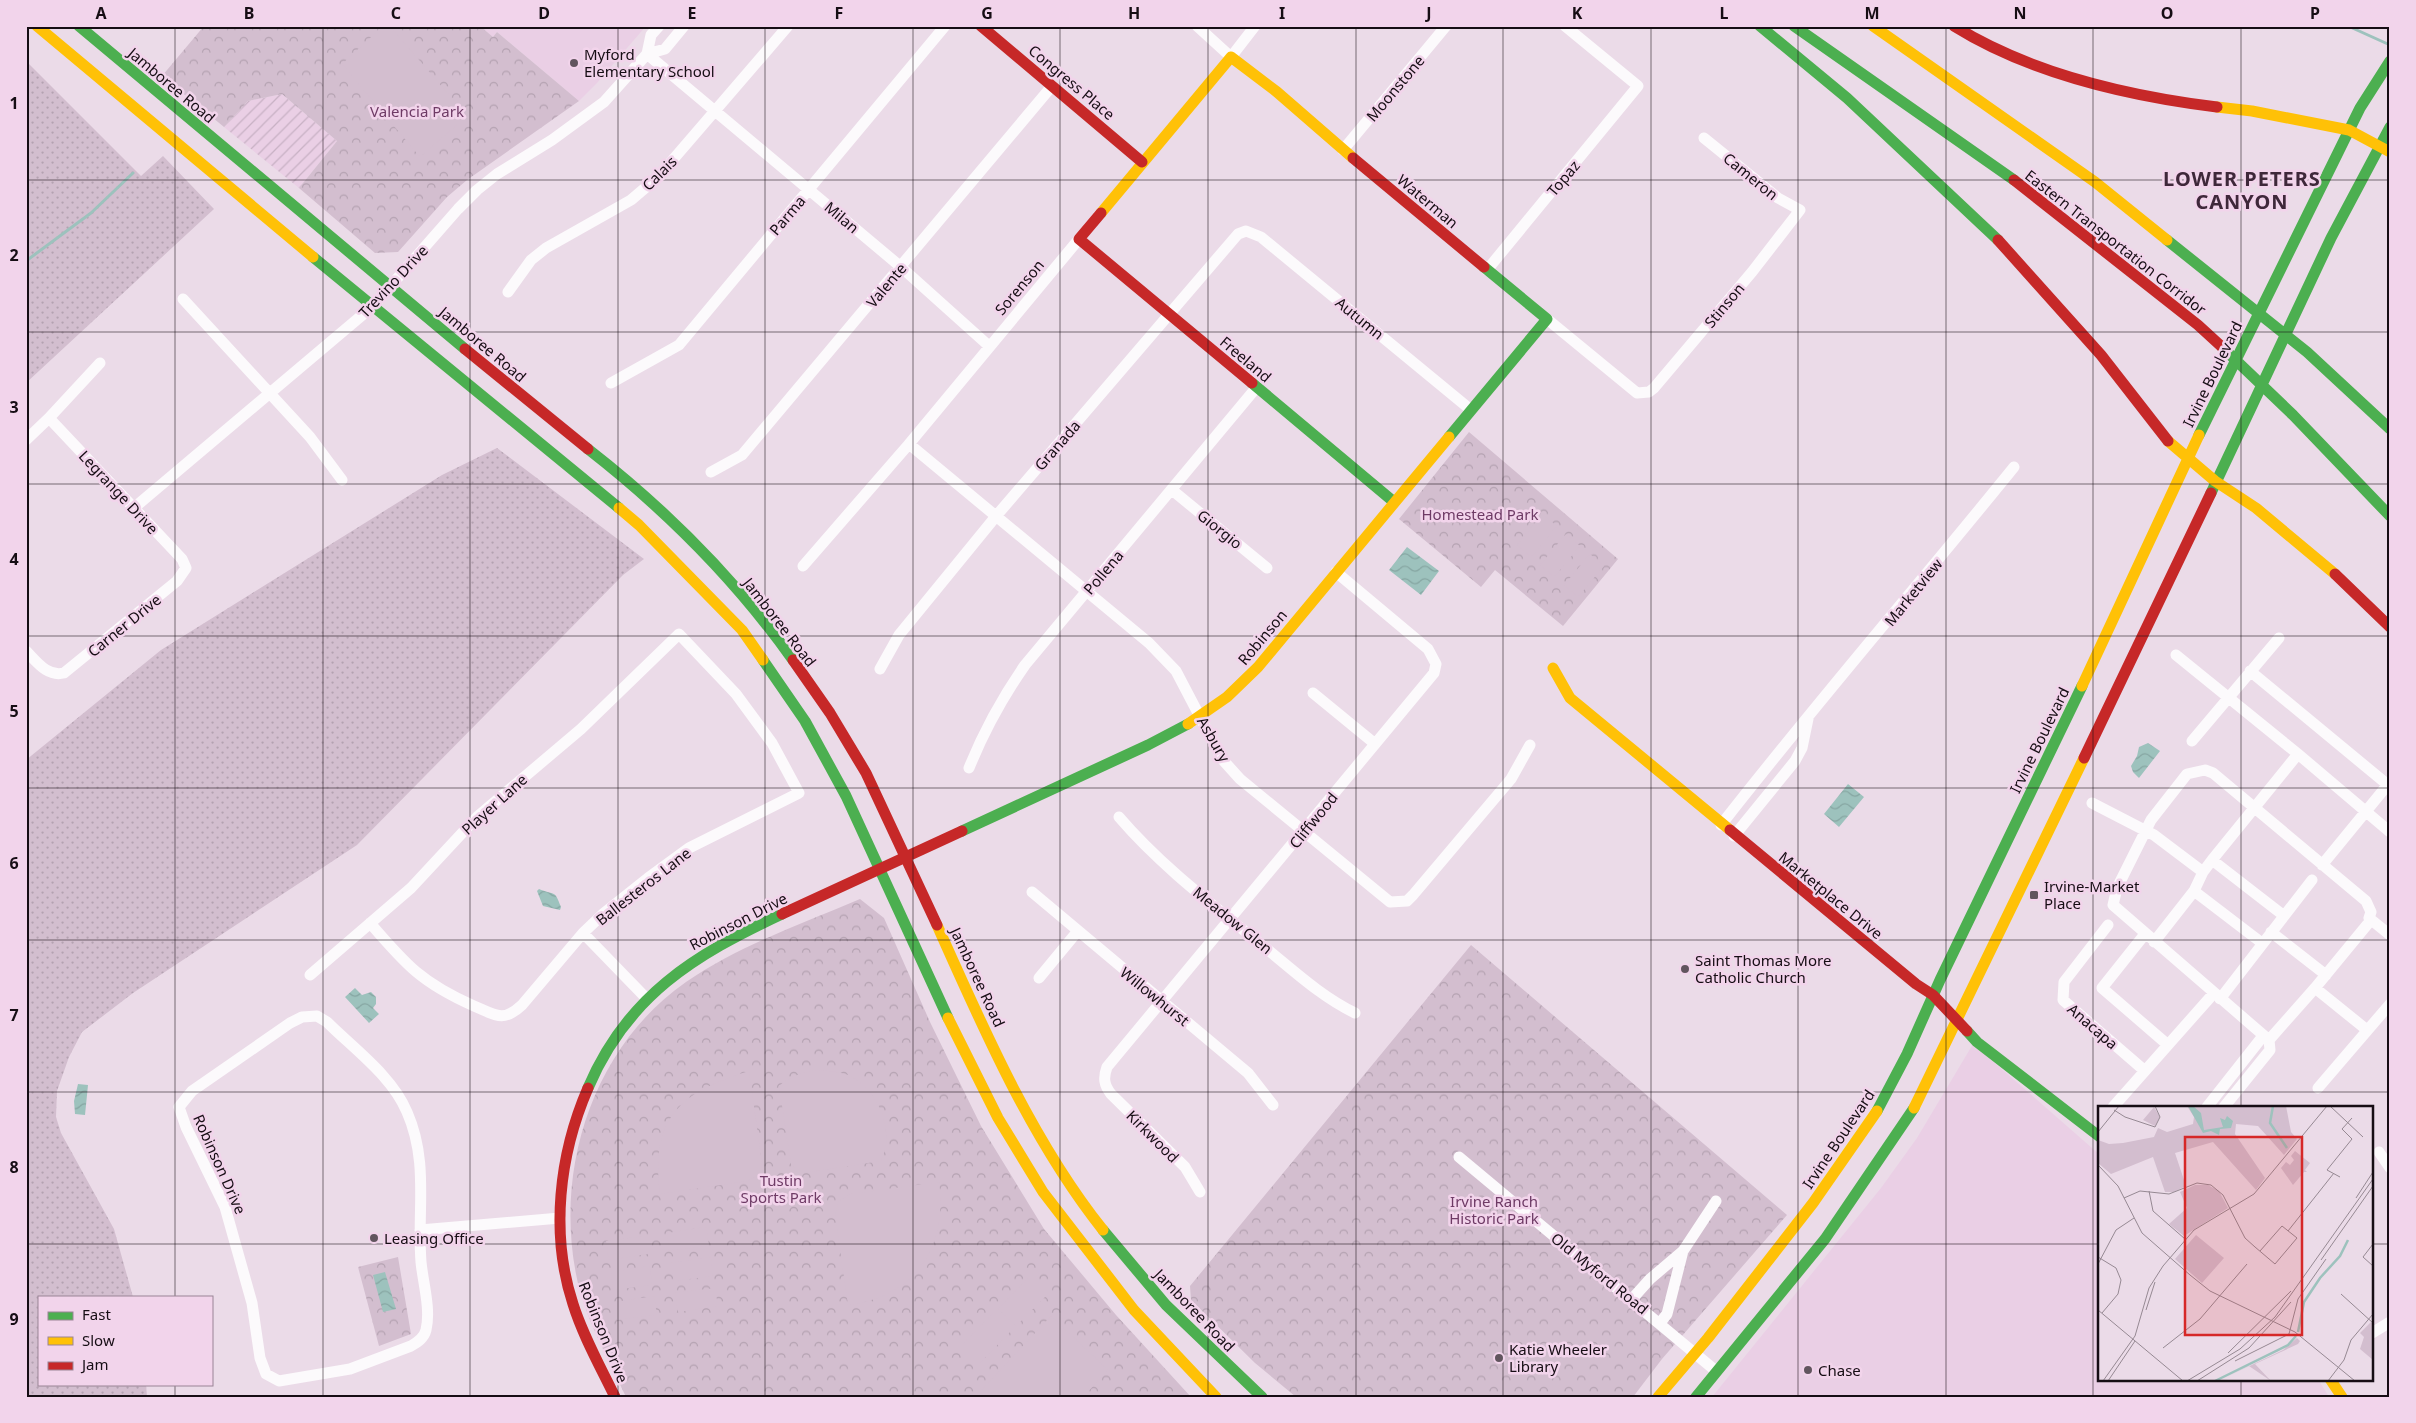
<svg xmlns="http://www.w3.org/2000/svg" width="2416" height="1423" viewBox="0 0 2416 1423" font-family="'Noto Sans',sans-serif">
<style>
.built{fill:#eacfe5}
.industrial{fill:url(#industrial-furrows)}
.grass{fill:url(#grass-dots)}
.park{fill:url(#park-crowns)}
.pitch{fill:#d3becf}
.water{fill:url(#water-waves)}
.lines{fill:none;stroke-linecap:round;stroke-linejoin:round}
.stream{stroke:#9dc2bd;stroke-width:3}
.street{stroke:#fcfafc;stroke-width:11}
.fast{stroke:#4caf50;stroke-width:11}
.slow{stroke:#ffc107;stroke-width:11}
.jam{stroke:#c62828;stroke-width:11}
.grid{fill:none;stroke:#160d14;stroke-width:1;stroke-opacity:0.55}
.poi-dot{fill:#61555e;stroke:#f2d4eb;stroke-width:2}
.labels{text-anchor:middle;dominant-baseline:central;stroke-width:5;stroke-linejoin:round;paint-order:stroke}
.poi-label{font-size:15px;fill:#160d14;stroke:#f2d4eb;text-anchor:start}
.street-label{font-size:15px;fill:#160d14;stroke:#f2d4eb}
.park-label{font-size:15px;fill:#6e3a65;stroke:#f2d4eb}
.district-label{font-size:20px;font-weight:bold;letter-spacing:1px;fill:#3f283a;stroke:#f2d4eb}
.inset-river{fill:none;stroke:#9dc2bd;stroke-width:2.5}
.inset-road{fill:none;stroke:#968993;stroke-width:1}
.view{fill:#d62828;fill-opacity:0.15;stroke:#d62828;stroke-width:2.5}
.inset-edge{fill:none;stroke:#160d14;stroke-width:2.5}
.neatline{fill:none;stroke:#160d14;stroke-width:2}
.grid-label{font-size:16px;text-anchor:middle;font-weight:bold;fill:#160d14}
</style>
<defs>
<pattern id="industrial-furrows" width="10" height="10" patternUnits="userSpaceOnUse" patternTransform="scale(1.25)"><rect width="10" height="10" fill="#eacfe5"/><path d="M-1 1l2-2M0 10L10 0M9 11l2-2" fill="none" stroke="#c8b1c4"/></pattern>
<pattern id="grass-dots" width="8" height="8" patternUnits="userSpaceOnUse" patternTransform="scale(1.25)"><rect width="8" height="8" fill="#d3becf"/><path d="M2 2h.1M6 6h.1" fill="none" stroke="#b4a2b1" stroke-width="1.8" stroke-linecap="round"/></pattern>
<pattern id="park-crowns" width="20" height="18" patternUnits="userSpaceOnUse" patternTransform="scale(1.25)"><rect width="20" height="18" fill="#d3becf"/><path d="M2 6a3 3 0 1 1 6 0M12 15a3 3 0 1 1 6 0" fill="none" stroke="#b4a2b1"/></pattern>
<pattern id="water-waves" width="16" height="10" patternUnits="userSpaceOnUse" patternTransform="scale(1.25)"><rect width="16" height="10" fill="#9dc2bd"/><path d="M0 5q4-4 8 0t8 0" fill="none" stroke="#86a6a2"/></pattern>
</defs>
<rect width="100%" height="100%" fill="#ebdbe8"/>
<path class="built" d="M 480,26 L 646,26 L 597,83 L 579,101 L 497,32 L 493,37 Z
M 1973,1044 L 2100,1155 L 2100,1379 L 2318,1379 L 2329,1397 L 1712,1397 L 1881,1188 L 1917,1138 Z"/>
<path class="industrial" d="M 282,94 L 337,141 L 299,188 L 224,127 L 248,101 Z"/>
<path class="grass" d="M 26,61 L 141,176 L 163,156 L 214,209 L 26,383 Z
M 497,448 L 644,559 L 623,575 L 357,845 L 133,993 L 82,1032 L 69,1057 L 57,1091 L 56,1117 L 61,1133 L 114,1229 L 133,1297 L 39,1297 L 39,1384 L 146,1384 L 147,1397 L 26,1397 L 26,760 L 161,650 L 442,475 Z"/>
<path class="park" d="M 204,26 L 480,26 L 493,37 L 497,32 L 579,101 L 467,180 L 447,197 L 398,252 L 375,253 L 299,188 L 337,141 L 282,94 L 248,101 L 224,127 L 162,76 Z
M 1469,432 L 1618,559 L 1563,626 L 1495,570 L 1481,587 L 1399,519 Z
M 860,899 L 884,918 L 930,1022 L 981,1126 L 1044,1229 L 1116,1315 L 1191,1397 L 626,1397 C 608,1357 584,1317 576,1274 C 555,1166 594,1046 686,982 C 738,946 801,924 860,899 Z
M 1471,945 L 1787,1215 L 1662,1359 L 1633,1397 L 1296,1397 L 1255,1363 L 1191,1300 L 1190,1286 Z
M 398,1257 L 411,1334 L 379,1346 L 358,1267 Z"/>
<path class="pitch" d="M 383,26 L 390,26 L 467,116 L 420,157 L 342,64 Z
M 1542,514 L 1557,526 L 1531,557 L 1517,545 Z
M 1566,534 L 1580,546 L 1554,577 L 1540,565 Z
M 1590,554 L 1604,566 L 1578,597 L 1564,585 Z
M 816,1070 C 826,1071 838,1071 848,1075 C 878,1088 896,1131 881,1161 L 810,1172 L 802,1172 L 791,1165 L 779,1086 C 790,1076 801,1073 816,1070 Z
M 749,1071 L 762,1163 L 761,1173 L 748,1181 L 660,1194 C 650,1118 680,1092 749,1071 Z
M 939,1182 C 948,1247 915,1297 848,1305 L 835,1214 L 839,1201 L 851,1194 Z
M 706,1227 L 709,1246 L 669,1251 L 667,1233 Z
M 645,1236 L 648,1254 L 609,1260 L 606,1241 Z
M 711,1257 L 713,1276 L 674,1281 L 671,1263 Z
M 650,1266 L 652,1285 L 613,1290 L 611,1272 Z
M 1029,1277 L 1047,1295 L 1016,1326 L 998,1309 Z
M 715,1288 L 718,1306 L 678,1312 L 675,1293 Z
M 654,1296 L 657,1315 L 617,1320 L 614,1302 Z
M 993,1313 L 1011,1331 L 980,1363 L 962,1345 Z
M 1051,1316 L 1108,1370 L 1083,1397 L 975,1397 Z"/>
<path class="water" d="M 1407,547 L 1439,571 L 1421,595 L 1389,570 Z
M 2148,743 L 2160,751 L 2139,778 L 2133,772 L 2131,766 L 2137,756 L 2139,747 Z
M 1848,784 L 1864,797 L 1839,827 L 1824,814 Z
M 539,889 C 556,896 554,889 561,907 L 560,910 L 543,906 L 537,891 Z
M 355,988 L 362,995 L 371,992 L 376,997 L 376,1004 L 373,1008 L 379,1014 L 369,1023 L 345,997 Z
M 78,1084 L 88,1085 L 85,1115 L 75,1114 L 74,1101 Z
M 385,1272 L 396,1309 L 383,1312 L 373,1275 Z"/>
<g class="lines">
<path class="stream" d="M 2348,26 L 2390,45
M 26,261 L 91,213 L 133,173"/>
<path class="street" d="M 1197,26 L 1231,57 L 1255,26
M 647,54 L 901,267 L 989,346
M 647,54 L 665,49 L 684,26
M 1343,150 L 1446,26
M 1487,270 L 1638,86 L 1565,26
M 508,292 L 531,260 L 546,248 L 631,200 L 658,177 L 788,26
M 183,299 L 310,437 L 342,480
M 1547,319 L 1637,393 L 1649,392 L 1654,388 L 1752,272 L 1800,210 L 1778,198 L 1704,138
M 611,383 L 679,345 L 945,26
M 26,440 L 49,418 L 100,363
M 909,444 L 1149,643 L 1176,671 L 1222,759 L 1240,779 L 1390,902 L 1407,901 L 1413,895 L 1511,779 L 1530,745
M 711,472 L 742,455 L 1052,86
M 1172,490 L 1267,568
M 135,507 L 373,306 L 458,209 L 477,190 L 497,174 L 552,140 L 604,102 L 647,54 L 651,35 L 659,26
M 803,566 L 909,444 L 1079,239
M 26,651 C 37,662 47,677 64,673 L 177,581 L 186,568 L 182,559 L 49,418
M 2176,655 L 2298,754 L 2390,832
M 880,669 L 899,635 L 997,515 L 1238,234 L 1246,231 L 1261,237 L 1471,410
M 2250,671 L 2388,785
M 1313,693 L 1374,743
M 2192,741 L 2279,638
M 969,768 C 984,731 1002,698 1025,665 L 1256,388
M 2092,803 L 2154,835 L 2203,872
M 1119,817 C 1161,866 1213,905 1262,945 C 1292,969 1320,996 1355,1013
M 1721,825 C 1816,703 1917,587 2014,467
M 1734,836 L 1795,761 L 1802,748 L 1808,719
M 2212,860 L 2283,915
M 2322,865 L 2390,782
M 2194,891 L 2262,943
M 1032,892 L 1248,1073 L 1273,1105
M 2108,925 L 2064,982 L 2063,1000 L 2145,1071
M 2271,932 L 2326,975
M 583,933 L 647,999
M 2145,934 L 2102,988 L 2168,1045
M 2154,942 L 2194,891 L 2203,872 L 2212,860 L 2298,754
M 310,975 L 411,888 L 477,817 L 581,729 L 679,634 L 736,694 L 772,743 L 799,793 L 689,848 L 648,878 L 604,913 L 583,933 L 522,1005 C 503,1023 495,1015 474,1006 C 422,983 406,965 370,923
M 1039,978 L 1077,932
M 2315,988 L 2367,1030
M 2220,999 L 2312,880
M 317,1016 L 327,1022 C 354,1049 392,1076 407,1112 C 429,1162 417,1210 421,1262 C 423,1283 431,1309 426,1330 C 424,1338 418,1342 411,1346 L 350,1369 L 279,1381 L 266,1374 L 260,1358 L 252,1303 L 225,1207 L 186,1127 L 179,1107 L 192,1091 L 290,1023 L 302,1017 Z
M 2269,1040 L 2315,988 L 2371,920
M 2318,1088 L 2390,1004
M 2113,1107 L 2214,993
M 2207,1107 L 2263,1036
M 2224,1107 L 2270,1050 L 2269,1040 L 2113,905 L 2117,888 L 2151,820 L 2187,774 L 2205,770 L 2213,773 L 2366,901 L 2371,912 L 2369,918 L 2390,935
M 2379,1152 L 2390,1168
M 1459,1157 L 1716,1371
M 1200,1192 L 1185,1167 L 1111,1094 C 1104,1085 1103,1078 1107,1067 L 1434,673 L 1436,664 L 1428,649 L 1336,572
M 420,1230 L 560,1218
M 1632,1299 L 1650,1279 L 1683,1251 L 1716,1201
M 1660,1323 L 1667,1314 L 1683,1251
M 2372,1333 L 2390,1322"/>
<path class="fast" d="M 79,26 L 465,349
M 1760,26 L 1847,98 L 1998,240
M 1794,26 L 2014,180
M 2167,240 L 2307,352 L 2390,429
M 313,257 L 619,508
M 2222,347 L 2293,415 L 2390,516
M 1252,383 L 1394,502
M 2199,435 L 2360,108 L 2390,61
M 1449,437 L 1547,319 L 1484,267
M 588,449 C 665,509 736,580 793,660
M 2211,493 L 2331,238 L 2390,127
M 763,660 L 805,721 L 846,796 L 948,1018
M 962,831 L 1148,745 L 1188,724
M 1967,1031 L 1977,1042 L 2100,1137
M 588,1088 C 627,996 694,955 782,914
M 1877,1111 L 1907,1054 L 1940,980 L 2082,686
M 1103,1230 L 1166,1305 L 1262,1397
M 1696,1397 L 1825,1239 L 1914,1108"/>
<path class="slow" d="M 37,26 L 313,257
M 1873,26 L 2095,182 L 2167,240
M 2217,107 L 2252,111 L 2349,130 L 2390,152
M 1101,213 L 1231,57 L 1277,92 L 1353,158
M 2168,441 L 2215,481 L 2256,508 L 2335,574
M 619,508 L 639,525 L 742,630 L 763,660
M 1553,668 L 1570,698 L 1730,830
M 2082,686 L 2199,435
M 1188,724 L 1227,697 L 1258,667 L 1449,437
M 937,925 C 983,1028 1032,1141 1103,1230
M 948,1018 L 998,1118 L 1043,1192 L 1134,1310 L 1216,1397
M 1914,1108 L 2084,758
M 2330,1379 L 2342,1397
M 1658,1397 L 1708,1338 L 1813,1203 L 1877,1111"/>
<path class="jam" d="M 981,26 L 1142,162
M 1954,26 C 2031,74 2128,96 2217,107
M 1353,158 L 1484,267
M 2014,180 L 2198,325 L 2222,347
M 1101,213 L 1079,239 L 1252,383
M 1998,240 L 2101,355 L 2168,441
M 465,349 L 588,449
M 2335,574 L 2390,627
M 793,660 L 830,713 L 866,773 L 937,925
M 2084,758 L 2211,493
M 1730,830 L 1916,984 L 1933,995 L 1967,1031
M 782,914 L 962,831
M 588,1088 C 559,1155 550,1234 573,1304 C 583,1336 600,1366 615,1397"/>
</g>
<path class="grid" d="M 175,26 L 175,1297M 323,26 L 323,1397M 470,26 L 470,1397M 618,26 L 618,1397M 765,26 L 765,1397M 913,26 L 913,1397M 1060,26 L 1060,1397M 1208,26 L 1208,1397M 1356,26 L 1356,1397M 1503,26 L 1503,1397M 1651,26 L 1651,1397M 1798,26 L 1798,1397M 1946,26 L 1946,1397M 2093,26 L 2093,1397M 2241,26 L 2241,1107M 26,180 L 2390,180M 26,332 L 2390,332M 26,484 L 2390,484M 26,636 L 2390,636M 26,788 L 2390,788M 26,940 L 2390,940M 26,1092 L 2390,1092M 26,1244 L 2100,1244M 2372,1244 L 2390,1244M 2241,1379 L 2241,1397M 175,1384 L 175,1397"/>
<g class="poi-dot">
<circle cx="574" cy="63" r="5"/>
<rect x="2029" y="890" width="10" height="10" rx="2.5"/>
<circle cx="1685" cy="969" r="5"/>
<circle cx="374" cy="1238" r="5"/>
<circle cx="1499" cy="1358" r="5"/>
<circle cx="1808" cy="1370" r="5"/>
</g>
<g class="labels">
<g class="poi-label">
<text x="584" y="54">Myford<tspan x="584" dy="17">Elementary School</tspan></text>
<text x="2044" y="886">Irvine-Market<tspan x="2044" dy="17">Place</tspan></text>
<text x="1695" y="960">Saint Thomas More<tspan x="1695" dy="17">Catholic Church</tspan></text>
<text x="384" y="1238">Leasing Office</text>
<text x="1509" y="1349">Katie Wheeler<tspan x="1509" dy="17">Library</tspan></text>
<text x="1818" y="1370">Chase</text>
</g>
<g class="street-label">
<text transform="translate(1072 82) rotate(40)">Congress Place</text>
<text transform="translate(172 85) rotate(40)">Jamboree Road</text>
<text transform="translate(1395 88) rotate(-50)">Moonstone</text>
<text transform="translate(659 173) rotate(-45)">Calais</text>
<text transform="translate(1751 176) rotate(39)">Cameron</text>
<text transform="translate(1563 178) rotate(-50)">Topaz</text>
<text transform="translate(1428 201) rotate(40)">Waterman</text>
<text transform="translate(787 215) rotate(-50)">Parma</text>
<text transform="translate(842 217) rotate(40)">Milan</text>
<text transform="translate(2116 242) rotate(38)">Eastern Transportation Corridor</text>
<text transform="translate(393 281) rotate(-47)">Trevino Drive</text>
<text transform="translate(886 285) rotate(-50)">Valente</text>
<text transform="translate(1019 287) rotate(-50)">Sorenson</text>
<text transform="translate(1724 305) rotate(-50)">Stinson</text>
<text transform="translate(1360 318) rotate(39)">Autumn</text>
<text transform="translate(483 344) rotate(40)">Jamboree Road</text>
<text transform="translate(1246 359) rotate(40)">Freeland</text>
<text transform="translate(2212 374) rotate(-64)">Irvine Boulevard</text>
<text transform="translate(1057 445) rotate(-49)">Granada</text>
<text transform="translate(119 492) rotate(47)">Legrange Drive</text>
<text transform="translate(1220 529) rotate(39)">Giorgio</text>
<text transform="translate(1103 572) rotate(-50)">Pollena</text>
<text transform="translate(1913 592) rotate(-51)">Marketview</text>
<text transform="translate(780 622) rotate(52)">Jamboree Road</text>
<text transform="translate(124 625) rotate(-39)">Carner Drive</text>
<text transform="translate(1262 637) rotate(-50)">Robinson</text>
<text transform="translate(1214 739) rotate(60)">Asbury</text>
<text transform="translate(2039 740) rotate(-64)">Irvine Boulevard</text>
<text transform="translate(494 804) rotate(-42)">Player Lane</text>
<text transform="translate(1313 820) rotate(-51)">Cliffwood</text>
<text transform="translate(643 886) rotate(-38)">Ballesteros Lane</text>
<text transform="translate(1831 895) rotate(39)">Marketplace Drive</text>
<text transform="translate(1233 920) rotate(39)">Meadow Glen</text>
<text transform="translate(738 921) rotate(-27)">Robinson Drive</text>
<text transform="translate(978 977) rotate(65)">Jamboree Road</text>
<text transform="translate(1155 996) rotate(39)">Willowhurst</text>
<text transform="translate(2093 1026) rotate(41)">Anacapa</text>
<text transform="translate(1153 1136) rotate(45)">Kirkwood</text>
<text transform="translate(1838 1139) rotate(-56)">Irvine Boulevard</text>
<text transform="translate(220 1164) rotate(66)">Robinson Drive</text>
<text transform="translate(1600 1273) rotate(39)">Old Myford Road</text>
<text transform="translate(1195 1310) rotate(46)">Jamboree Road</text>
<text transform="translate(604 1332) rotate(68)">Robinson Drive</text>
</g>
<g class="park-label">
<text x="417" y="111">Valencia Park</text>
<text x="1480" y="514">Homestead Park</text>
<text x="781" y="1180">Tustin<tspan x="781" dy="17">Sports Park</tspan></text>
<text x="1494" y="1201">Irvine Ranch<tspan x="1494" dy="17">Historic Park</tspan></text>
</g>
<g class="district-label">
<text x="2242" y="178">LOWER PETERS<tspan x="2242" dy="23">CANYON</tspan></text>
</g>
</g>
<g transform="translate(2098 1106)">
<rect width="275" height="275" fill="#ebdbe8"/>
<path d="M 89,0 L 188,0 L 193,26 L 199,33 L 186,49 L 160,20 L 138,18 L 137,28 L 167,72 L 158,84 L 115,36 L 77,47 L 88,80 L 76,86 L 67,86 L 55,51 L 13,68 L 0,57 L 0,34 L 11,38 L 25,37 L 56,31 L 60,22 L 69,26 L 95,18 L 96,11 Z" fill="#d3becf"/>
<path d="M 56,1 L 62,11 L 57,20 L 45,14 ZM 197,45 L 212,57 L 207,64 L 209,66 L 206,66 L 195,79 L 183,62 L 188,56 L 192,59 L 196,54 L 193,50 ZM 97,79 L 110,79 L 121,85 L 130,102 L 86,130 L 71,118 L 89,102 L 82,86 ZM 98,129 L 126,152 L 104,177 L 77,153 ZM 273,216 L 275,218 L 275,254 L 262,243 L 266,231 L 262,227 ZM 199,232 L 202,235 L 200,238 L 157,258 L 173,275 L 151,260 L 120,275 L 185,244 Z" fill="#d3becf"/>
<path d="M 95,0 L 103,7 L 106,24 L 125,21 L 122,12 L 127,14 L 129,10 L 135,15 L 133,22 L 122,23 L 121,29 L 113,25 L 105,27 L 90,0 Z" fill="#9dc2bd"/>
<path class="inset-river" d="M 175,0 L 172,17 L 189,42M 200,226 L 206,196 L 222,172 L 242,150 L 250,134M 117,275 L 190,239 L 198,230"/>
<path class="inset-road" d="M 232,0 L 265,31M 16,4 L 27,11 L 57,21 L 62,11 L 57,0M 0,26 L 21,0M 0,59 L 20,80 L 44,127 L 92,169 L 112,185 L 197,226 L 257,275M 242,71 L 229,64 L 254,33 L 244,23 L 254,12M 51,85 L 55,105 L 87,133M 26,92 L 42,85 L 71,88 L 99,77 L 113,79 L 125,89 L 147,132 L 157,141 L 177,158 L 199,132 L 184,120 L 162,145M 258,92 L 275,66M 190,125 L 236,67M 275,138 L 265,151 L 275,160M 0,151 L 18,162 L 23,174 L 20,188 L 4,207M 223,154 L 275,80M 0,158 L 18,124 L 36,112M 243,188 L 275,217M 0,204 L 85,275M 48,204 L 57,176M 65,242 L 102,213 L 149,158M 130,247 L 193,185M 137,255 L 191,228 L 200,193 L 228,153M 5,275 L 37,230 L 51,182 L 65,160 L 96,124 L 156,88 L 229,0M 10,275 L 37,235M 89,275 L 142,243 L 177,211 L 275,73M 99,275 L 151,242 L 193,196M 230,275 L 246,254 L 253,234 L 275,208"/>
<path class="view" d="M 87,31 L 204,31 L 204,229 L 87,229 Z"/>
<rect width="275" height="275" class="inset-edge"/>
</g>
<rect width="2416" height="1423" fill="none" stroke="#f2d4eb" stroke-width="55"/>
<rect x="38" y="1296" width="175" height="90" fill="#f2d4eb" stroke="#9a8495"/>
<rect x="48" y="1312" width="25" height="8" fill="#4caf50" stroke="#9a8495"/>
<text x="82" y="1320" font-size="15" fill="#160d14">Fast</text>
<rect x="48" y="1337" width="25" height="8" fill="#ffc107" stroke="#9a8495"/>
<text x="82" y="1346" font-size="15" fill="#160d14">Slow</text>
<rect x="48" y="1362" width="25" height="8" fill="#c62828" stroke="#9a8495"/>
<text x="82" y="1370" font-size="15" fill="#160d14">Jam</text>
<rect x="28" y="28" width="2360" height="1368" class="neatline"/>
<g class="grid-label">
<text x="101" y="19">A</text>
<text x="249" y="19">B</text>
<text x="396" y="19">C</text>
<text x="544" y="19">D</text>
<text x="692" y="19">E</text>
<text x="839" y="19">F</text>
<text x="987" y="19">G</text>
<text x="1134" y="19">H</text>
<text x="1282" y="19">I</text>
<text x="1429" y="19">J</text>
<text x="1577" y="19">K</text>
<text x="1724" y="19">L</text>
<text x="1872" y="19">M</text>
<text x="2020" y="19">N</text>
<text x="2167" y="19">O</text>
<text x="2315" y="19">P</text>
<text x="14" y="109">1</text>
<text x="14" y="261">2</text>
<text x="14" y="413">3</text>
<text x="14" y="565">4</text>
<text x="14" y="717">5</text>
<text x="14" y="869">6</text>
<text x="14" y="1021">7</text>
<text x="14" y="1173">8</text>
<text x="14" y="1325">9</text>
</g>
</svg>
